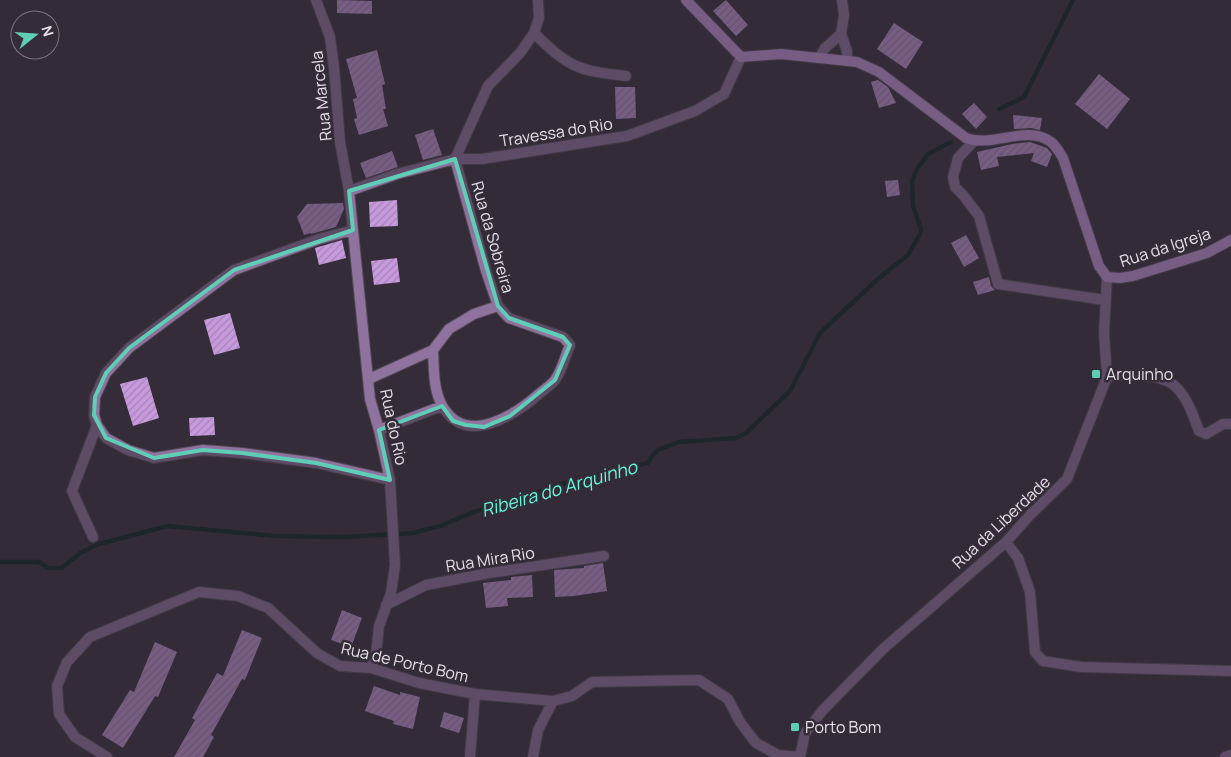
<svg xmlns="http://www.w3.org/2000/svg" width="1231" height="757" viewBox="0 0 1231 757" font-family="Manrope,sans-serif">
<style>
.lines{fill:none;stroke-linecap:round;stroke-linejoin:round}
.stream{stroke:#00211b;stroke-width:4.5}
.building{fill:url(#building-hatch)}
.street-casing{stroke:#504954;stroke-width:12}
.secondary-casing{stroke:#504954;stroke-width:12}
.street{stroke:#90729e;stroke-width:10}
.secondary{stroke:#c797de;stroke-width:10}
.marked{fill:none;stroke:#5eceb7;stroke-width:4;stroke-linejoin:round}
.poi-dot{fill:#5eceb7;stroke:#342c38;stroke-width:2}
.labels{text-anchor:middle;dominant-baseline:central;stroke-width:5;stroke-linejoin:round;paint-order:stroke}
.street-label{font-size:16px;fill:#e5e0e8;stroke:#342c38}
.poi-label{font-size:16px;fill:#e5e0e8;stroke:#342c38;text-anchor:start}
.water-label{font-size:18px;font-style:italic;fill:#64f8dc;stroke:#342c38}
</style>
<defs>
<pattern id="building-hatch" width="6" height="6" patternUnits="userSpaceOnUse" patternTransform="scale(1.25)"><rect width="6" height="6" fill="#c69adc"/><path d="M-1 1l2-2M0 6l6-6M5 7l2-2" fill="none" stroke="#a684b6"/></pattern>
</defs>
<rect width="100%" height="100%" fill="#342c38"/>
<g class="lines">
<path class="stream" d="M 999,109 L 1024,97 L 1073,0
M 0,562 L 39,562 L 47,568 L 62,568 L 80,553 L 99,544 L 168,526 L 274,536 L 345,537 L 413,533 L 440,526 L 474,512 L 572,481 L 648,463 L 652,456 L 658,450 L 679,442 L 736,438 L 746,433 L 790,391 L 820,333 L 879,278 L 908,255 L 920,234 L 921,229 L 913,206 L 912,181 L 917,169 L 928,154 L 951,142"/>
</g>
<path class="building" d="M 337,0 L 372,1 L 372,14 L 337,13 Z
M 726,0 L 748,25 L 736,36 L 713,11 Z
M 894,23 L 923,42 L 906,69 L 877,49 Z
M 377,50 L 385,84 L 382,85 L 386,109 L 383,109 L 388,126 L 359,135 L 354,119 L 357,118 L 353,99 L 357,98 L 346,59 Z
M 1099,74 L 1130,99 L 1107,129 L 1075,104 Z
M 878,80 L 888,87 L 896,103 L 879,108 L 871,82 Z
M 615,87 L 635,87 L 636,118 L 616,119 Z
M 974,103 L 987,117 L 976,129 L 962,114 Z
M 1013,115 L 1042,118 L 1040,130 L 1031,128 L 1014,129 Z
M 433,129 L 442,155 L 423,160 L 415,135 Z
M 1030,142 L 1047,148 L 1052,154 L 1047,167 L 1031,161 L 1034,153 L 997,157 L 999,166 L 981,170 L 977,152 L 1012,144 Z
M 392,151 L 398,167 L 366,178 L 360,163 Z
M 898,180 L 900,195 L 887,197 L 885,181 Z
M 397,200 L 398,226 L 370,227 L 369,202 Z
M 343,203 L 344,209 L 336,227 L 311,234 L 311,233 L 304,235 L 297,217 L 307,204 Z
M 966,235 L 979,258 L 964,267 L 951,243 Z
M 342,240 L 346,258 L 319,265 L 315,248 Z
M 397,258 L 400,282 L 374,285 L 371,261 Z
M 989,277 L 991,286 L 995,290 L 978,295 L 973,282 Z
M 230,313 L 240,348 L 214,355 L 204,320 Z
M 147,377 L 159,418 L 133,426 L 120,384 Z
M 214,417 L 215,435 L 190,436 L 189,418 Z
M 603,563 L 607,591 L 574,596 L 555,597 L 554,570 L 584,568 L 584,566 Z
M 532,575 L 533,597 L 507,598 L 508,606 L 486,608 L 483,583 L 511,580 L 511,577 Z
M 342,610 L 362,618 L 351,647 L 331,640 Z
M 242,630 L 262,638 L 245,680 L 242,679 L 211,735 L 214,737 L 203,757 L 174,757 L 195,720 L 192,718 L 217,673 L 223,676 Z
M 155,642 L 177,652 L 158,697 L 155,696 L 123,748 L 102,735 L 130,690 L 134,692 Z
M 374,686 L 400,695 L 400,692 L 420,697 L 413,729 L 393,724 L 394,721 L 365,711 Z
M 444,712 L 464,718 L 459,733 L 440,727 Z"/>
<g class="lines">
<defs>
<path id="street" d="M 316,0 L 330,37 L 334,67 L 340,142 L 349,191 L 370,399 L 379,430 L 390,480 L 395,565 L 391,593 L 379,626 L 376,654 L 371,668
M 842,0 L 844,15 L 841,34 L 847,51 L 847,61
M 534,33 C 568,67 578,71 626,76
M 819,58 L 825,48 L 841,34
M 974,141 L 958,158 L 953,177 L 955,187 L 963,195 L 979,216 L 998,284 L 1105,300
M 455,159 L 486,271 L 498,306 L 509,318 L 563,337 L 570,345 C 565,356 562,371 555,380 C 551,385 545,389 540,393 C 515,415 467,447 443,407 C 433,391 434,368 433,350 L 449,329 L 474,314 L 498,306
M 455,159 L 488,86 L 520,53 L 534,33 L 539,18 L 538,0
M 349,191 L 397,174 L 455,159 L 482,159 L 627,136 L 695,111 L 724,94 L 741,57
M 353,230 L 319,239 L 234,270 L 129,348 L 106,373 L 95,397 L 94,415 L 97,425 L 106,438 L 128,450 L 154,458 L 203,450 L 242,453 L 316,463 L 390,480
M 1107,377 C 1127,375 1164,372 1178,389 C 1188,400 1194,417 1199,431 L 1206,434 L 1223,424 L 1231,424
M 369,379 L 433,350
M 379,430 L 442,406
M 93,537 L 72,491 L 97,425
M 1006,542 L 1018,558 L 1030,592 L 1035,652 L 1043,661 L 1081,667 L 1231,671
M 386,605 L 426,585 L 489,573 L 604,556
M 107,757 L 75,737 L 59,714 L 57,686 L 67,662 L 90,637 L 199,592 L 238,596 L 268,608 L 317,653 L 340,666 L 371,668 L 419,683 L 475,694 L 553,701 L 572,696 L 592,682 L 699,680 L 728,699 L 740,722 L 756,743 L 778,755 L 800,757
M 470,757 L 475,694
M 533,757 L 538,730 L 553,701
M 800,757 L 805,733 L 823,710 L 883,649 L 1006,542 L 1029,516 L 1067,479 L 1107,377 L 1104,333 L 1107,277
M 1225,757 L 1231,755"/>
<path id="secondary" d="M 686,0 L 741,57 L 781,54 L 857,62 L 879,72 L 966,138 C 993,148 1026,124 1051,142 C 1056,146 1060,153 1063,158 L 1099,266 L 1107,277 L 1120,278 L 1133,276 L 1207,253 L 1231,240"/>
</defs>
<use href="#street" class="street-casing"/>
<use href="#secondary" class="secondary-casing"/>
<use href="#street" class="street"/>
<use href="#secondary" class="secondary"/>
</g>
<path d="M0 0H1231V757H0ZM 455,159 L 498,306 L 509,318 L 563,337 L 570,345 L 555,380 L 510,416 L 484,427 L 466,425 L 453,421 L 442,406 L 379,430 L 390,480 L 316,463 L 242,453 L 203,450 L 154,458 L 106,438 L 94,415 L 95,397 L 106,373 L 129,348 L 234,270 L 353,230 L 349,191 Z" fill="#342c38" fill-opacity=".55" fill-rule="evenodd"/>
<path class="marked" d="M 455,159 L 498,306 L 509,318 L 563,337 L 570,345 L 555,380 L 510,416 L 484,427 L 466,425 L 453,421 L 442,406 L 379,430 L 390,480 L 316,463 L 242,453 L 203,450 L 154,458 L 106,438 L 94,415 L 95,397 L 106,373 L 129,348 L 234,270 L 353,230 L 349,191 Z"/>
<g class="poi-dot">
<rect x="1091" y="369" width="10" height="10" rx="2.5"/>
<rect x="790" y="722" width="10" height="10" rx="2.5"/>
</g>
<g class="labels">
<g class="street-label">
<text transform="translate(321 96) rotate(-96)">Rua Marcela</text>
<text transform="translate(556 132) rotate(-9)">Travessa do Rio</text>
<text transform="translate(493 237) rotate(74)">Rua da Sobreira</text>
<text transform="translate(1165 247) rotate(-18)">Rua da Igreja</text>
<text transform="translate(394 427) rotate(78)">Rua do Rio</text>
<text transform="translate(1001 522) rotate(-43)">Rua da Liberdade</text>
<text transform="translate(490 559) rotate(-9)">Rua Mira Rio</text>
<text transform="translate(405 662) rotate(13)">Rua de Porto Bom</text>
</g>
<g class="poi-label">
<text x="1106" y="374">Arquinho</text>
<text x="805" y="727">Porto Bom</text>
</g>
<g class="water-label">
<text transform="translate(559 488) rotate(-16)">Ribeira do Arquinho</text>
</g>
</g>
<g transform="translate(35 35) rotate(73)"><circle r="24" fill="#342c38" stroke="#7b747e"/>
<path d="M0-4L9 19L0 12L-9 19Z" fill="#5eceb7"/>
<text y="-8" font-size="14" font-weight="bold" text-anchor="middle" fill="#e5e0e8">N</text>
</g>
</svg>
